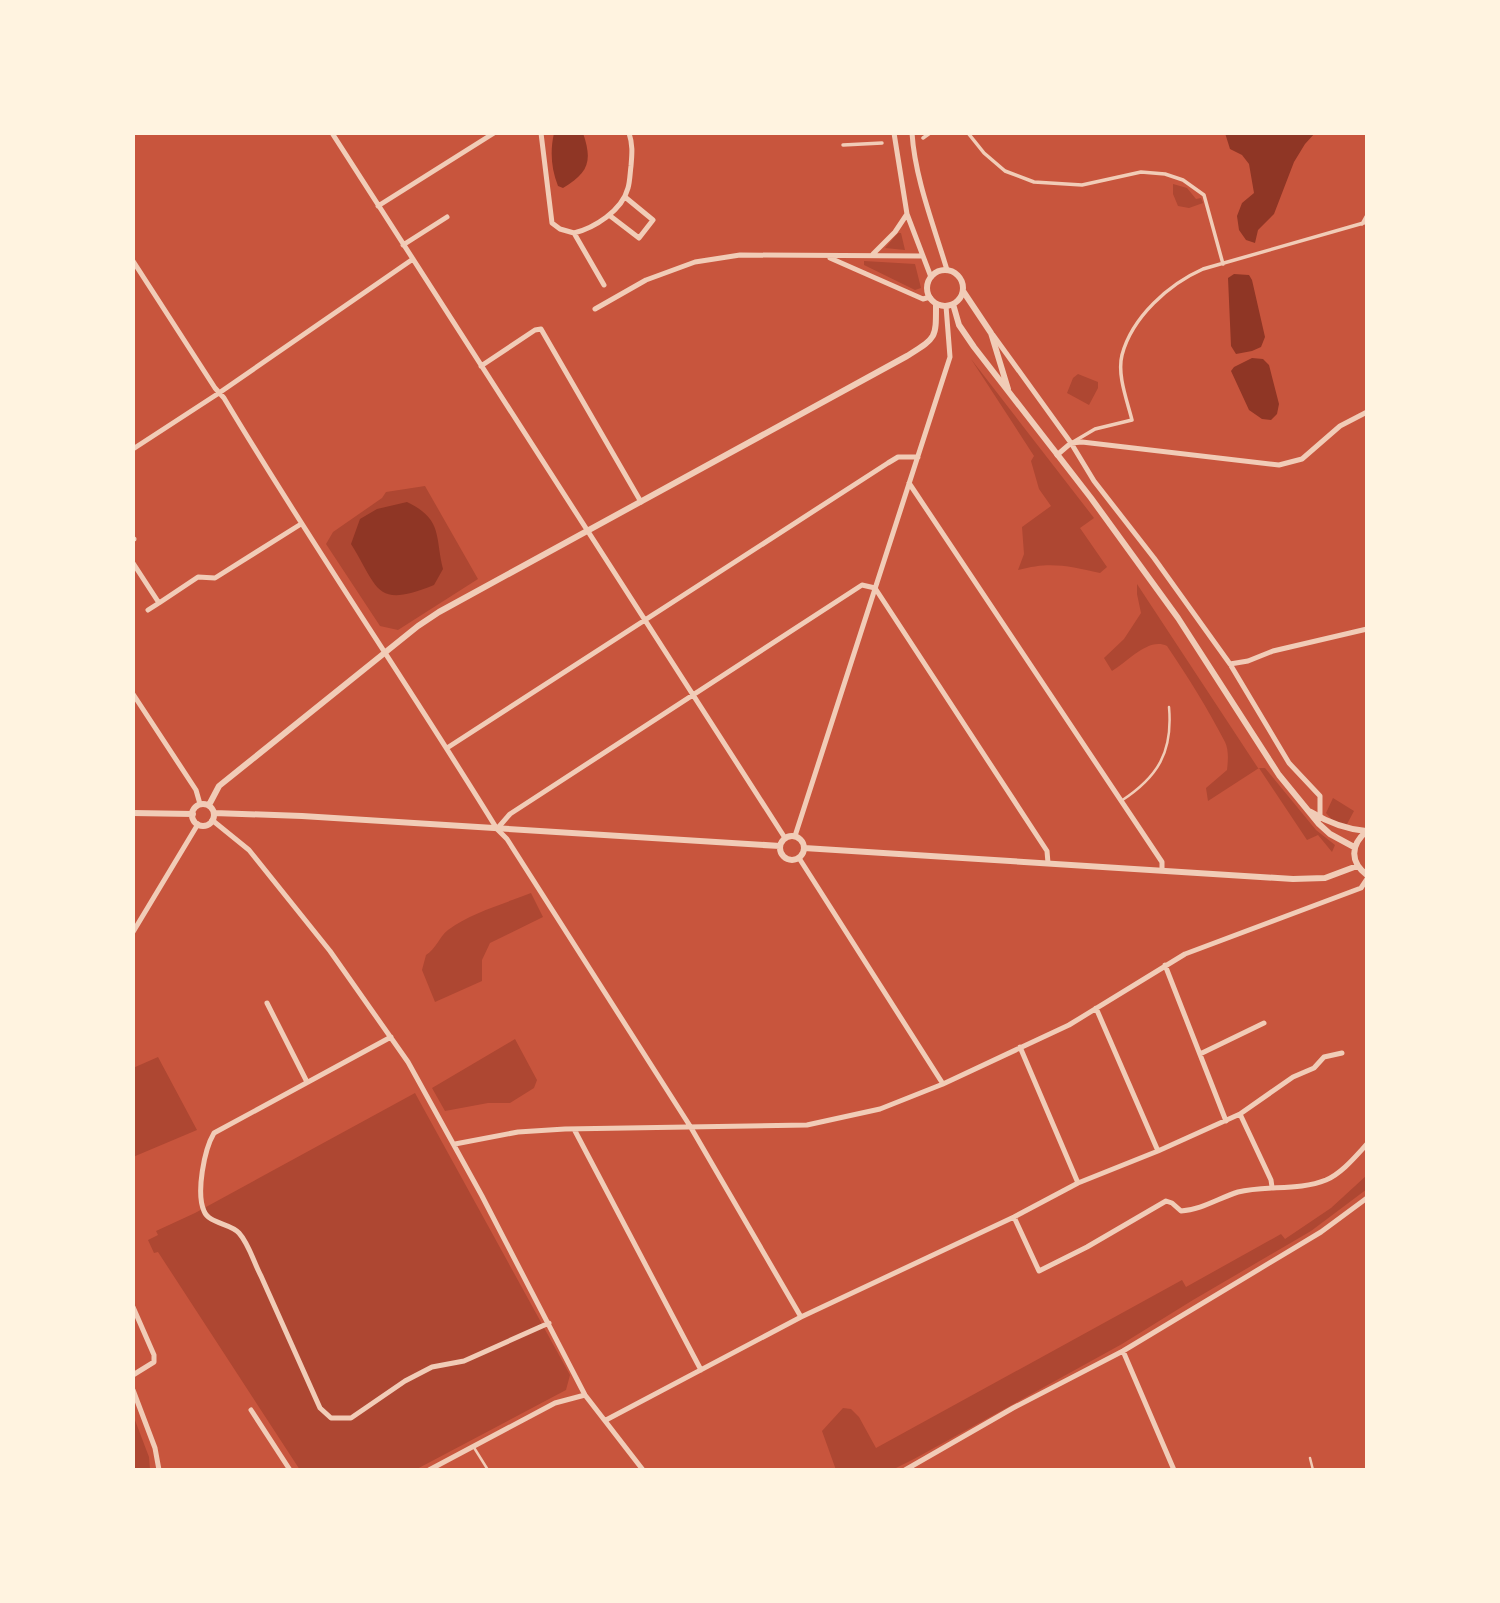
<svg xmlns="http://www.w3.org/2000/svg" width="1500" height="1603" viewBox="0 0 1500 1603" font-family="'Noto Sans',sans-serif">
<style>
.green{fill:#ae4732}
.water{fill:#8f3625}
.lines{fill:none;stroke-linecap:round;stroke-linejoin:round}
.service{stroke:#f1ccb7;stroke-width:2.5}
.pedestrian{stroke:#f1ccb7;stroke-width:3.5}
.minor{stroke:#f1ccb7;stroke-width:5}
.tertiary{stroke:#f1ccb7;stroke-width:6}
</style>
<rect width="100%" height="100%" fill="#c8553d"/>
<path class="green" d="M 1173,184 L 1187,188 L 1196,199 L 1201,198 L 1203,203 L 1189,208 L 1178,206 L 1173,194 Z
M 898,233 L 901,233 L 905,250 L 885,248 Z
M 864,261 L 915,264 L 921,288 L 915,290 L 864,265 Z
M 971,359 L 1094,518 L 1080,528 L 1107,567 L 1100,573 C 1069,566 1050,561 1018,570 L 1024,554 L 1022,527 L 1051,506 L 1039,489 L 1031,461 L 1034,456 Z
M 1078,374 L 1098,382 L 1098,388 L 1089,405 L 1067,393 L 1073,378 Z
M 425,486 L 478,579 L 398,630 L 380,626 L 326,544 L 333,532 L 382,498 L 386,492 Z
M 1137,584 L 1258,768 L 1265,768 L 1316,830 L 1335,845 L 1332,852 L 1318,835 L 1307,840 L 1259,768 L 1208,801 L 1206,788 L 1227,770 C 1228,761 1229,750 1225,742 C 1208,709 1188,677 1167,646 C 1148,637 1128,662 1112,671 L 1104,658 L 1124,639 L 1141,613 L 1137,594 Z
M 1333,798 L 1354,811 L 1346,826 L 1334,822 L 1326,813 Z
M 531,893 L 543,917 L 490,943 L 482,960 L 482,981 L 435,1002 L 422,970 L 426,955 C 436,949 439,937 448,930 C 472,912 504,904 531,893 Z
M 515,1039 L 537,1080 L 534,1088 L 510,1103 L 488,1103 L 445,1111 L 432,1088 Z
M 158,1057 L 197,1130 L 133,1157 L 133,1068 Z
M 415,1093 L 570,1375 L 566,1390 L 415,1470 L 300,1470 L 158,1252 L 154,1253 L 148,1240 L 158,1235 L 156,1231 L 195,1213 Z
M 1367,1175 L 1367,1189 L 1311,1231 L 1193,1300 L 1122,1344 L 914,1459 L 892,1470 L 836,1470 L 822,1431 L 843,1408 L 851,1409 L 859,1417 L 876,1448 L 1182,1280 L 1186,1287 L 1281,1234 L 1285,1239 L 1331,1208 Z
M 133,1415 L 149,1457 L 150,1470 L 133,1470 Z"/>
<path class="water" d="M 554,133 L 583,133 C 593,162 588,173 563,188 L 558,186 C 551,168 550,151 554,133 Z
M 1225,133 L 1315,133 L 1305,144 L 1294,162 L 1274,214 L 1258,230 L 1255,243 L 1246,240 L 1239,230 L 1237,216 L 1242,203 L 1254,193 L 1249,164 L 1242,155 L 1230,149 Z
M 1234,274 L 1249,275 L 1252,280 L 1265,337 L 1261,347 L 1252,351 L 1236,354 L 1231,346 L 1228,278 Z
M 1252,358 L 1263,359 L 1269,365 L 1279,404 L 1277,414 L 1271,420 L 1262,419 L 1249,410 L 1231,371 L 1234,367 Z
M 407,502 C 443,519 435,537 443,569 L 434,585 C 375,609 379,589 351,544 L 360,519 L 377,509 Z"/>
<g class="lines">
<path class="service" d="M 1121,801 C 1158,777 1173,752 1169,707
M 473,1446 L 488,1470
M 1310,1458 L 1313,1470"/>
<path class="pedestrian" d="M 968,133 L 984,153 L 1005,171 L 1034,182 L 1082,185 L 1141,172 L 1165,174 L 1183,180 L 1204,195 L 1223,264
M 923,138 L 930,133
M 843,145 L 882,143
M 1362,224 L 1367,215
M 1073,442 L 1095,429 L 1132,420 C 1127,400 1117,375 1122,355 C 1132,317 1169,284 1203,269 L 1367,222"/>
<path class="minor" d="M 332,133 L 785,838
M 541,133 L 552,223 L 560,229 L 574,233 L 604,285
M 894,133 L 907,214 L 931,277
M 912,133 C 915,179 934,226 947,270
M 378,206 L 494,133
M 609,215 L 639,238 L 653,220 L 625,197
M 574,233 C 594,228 622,211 628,188 C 630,181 630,173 631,166 C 632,154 633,145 629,133
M 403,245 L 447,217
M 873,254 L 895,232 L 907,214
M 830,258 L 923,299 L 930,297
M 133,261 L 215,388 L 224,398 C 311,544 408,684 497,829 L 507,839 L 690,1126 L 801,1317
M 595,309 L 646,280 L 695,262 L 740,255 L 922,256
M 993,335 L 1071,443 L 1094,481 L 1154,558 L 1230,664 L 1289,763 L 1320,796 L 1320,818
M 481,366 L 535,330 L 541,329 L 641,502
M 133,449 L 219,393 L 413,259
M 1057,455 L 1071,443 L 1082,442 L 1279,465 L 1302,459 L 1340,426 L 1367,412
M 909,483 L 1162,862 L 1162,870
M 133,539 L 134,539
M 133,563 L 159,603 L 198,577 L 215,578 L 301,524
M 148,610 L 159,603
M 1230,664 L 1248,661 L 1273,651 L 1367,629
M 133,694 L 196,790 L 200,804
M 447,748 L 888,463 L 898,457 L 918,457
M 212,820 L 249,850 L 330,951 L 408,1062 L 482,1196 L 585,1395 L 643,1470
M 497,829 L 510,814 L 862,585 L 875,588 L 1047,851 L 1048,863
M 795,836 L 950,357 L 946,306
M 799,858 L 943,1084
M 133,932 L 198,824
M 1165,965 L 1226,1121
M 267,1003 L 307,1082
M 1096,1008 L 1158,1151
M 391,1037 L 214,1133 C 204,1150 196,1193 204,1211 C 209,1224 230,1223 239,1233 C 249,1244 254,1263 261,1276 C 281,1320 300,1364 320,1408 L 331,1418 L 351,1418 L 405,1381 L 432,1367 L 464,1361 L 549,1323
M 1020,1047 L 1078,1183
M 1200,1054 L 1264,1023
M 1240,1114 L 1271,1180 L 1272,1187
M 574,1129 L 701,1370
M 455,1144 L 518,1132 L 565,1129 L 807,1125 L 880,1109 L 943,1084 L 1069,1025 L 1185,954 L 1361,888 L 1367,879
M 1014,1217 L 1039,1271 L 1087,1247 L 1166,1201 L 1172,1203 L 1181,1211 C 1201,1210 1219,1198 1238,1192 C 1266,1185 1299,1191 1326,1180 C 1342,1173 1355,1157 1367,1144
M 133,1307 L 154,1355 L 154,1362 L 133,1375
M 1123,1351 L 1174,1470
M 133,1390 L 155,1448 L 159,1470
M 251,1410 L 290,1470
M 606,1420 L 801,1317 L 1014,1217 L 1078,1183 L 1158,1151 L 1240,1114 L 1293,1077 L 1314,1068 L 1324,1057 L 1342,1053
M 429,1470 L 555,1403 L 585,1395
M 905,1470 L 1013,1408 L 1123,1351 L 1321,1232 L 1367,1198"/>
<path class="tertiary" d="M927 288a18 18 0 1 1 36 0a18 18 0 1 1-36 0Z
M 963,291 L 991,333 L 1008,389
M 953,304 L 959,325 L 974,347 L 1091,498 L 1178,618 L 1279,775 L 1319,824 L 1330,834 L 1354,847
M192 815a11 11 0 1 1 22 0a11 11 0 1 1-22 0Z
M 209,805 L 219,786 L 418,626 L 439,612 L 907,356 C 937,337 936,339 936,304
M 1311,812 C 1329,823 1345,829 1366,831
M 133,813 L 193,814
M 214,813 L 302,816 L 780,846
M 1367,831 C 1350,845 1350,862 1367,875
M780 848a12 12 0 1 1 24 0a12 12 0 1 1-24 0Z
M 804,848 L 1293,879 L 1325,878 L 1357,866"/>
</g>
<rect width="1500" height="1603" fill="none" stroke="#fff3e0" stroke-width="270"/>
</svg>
